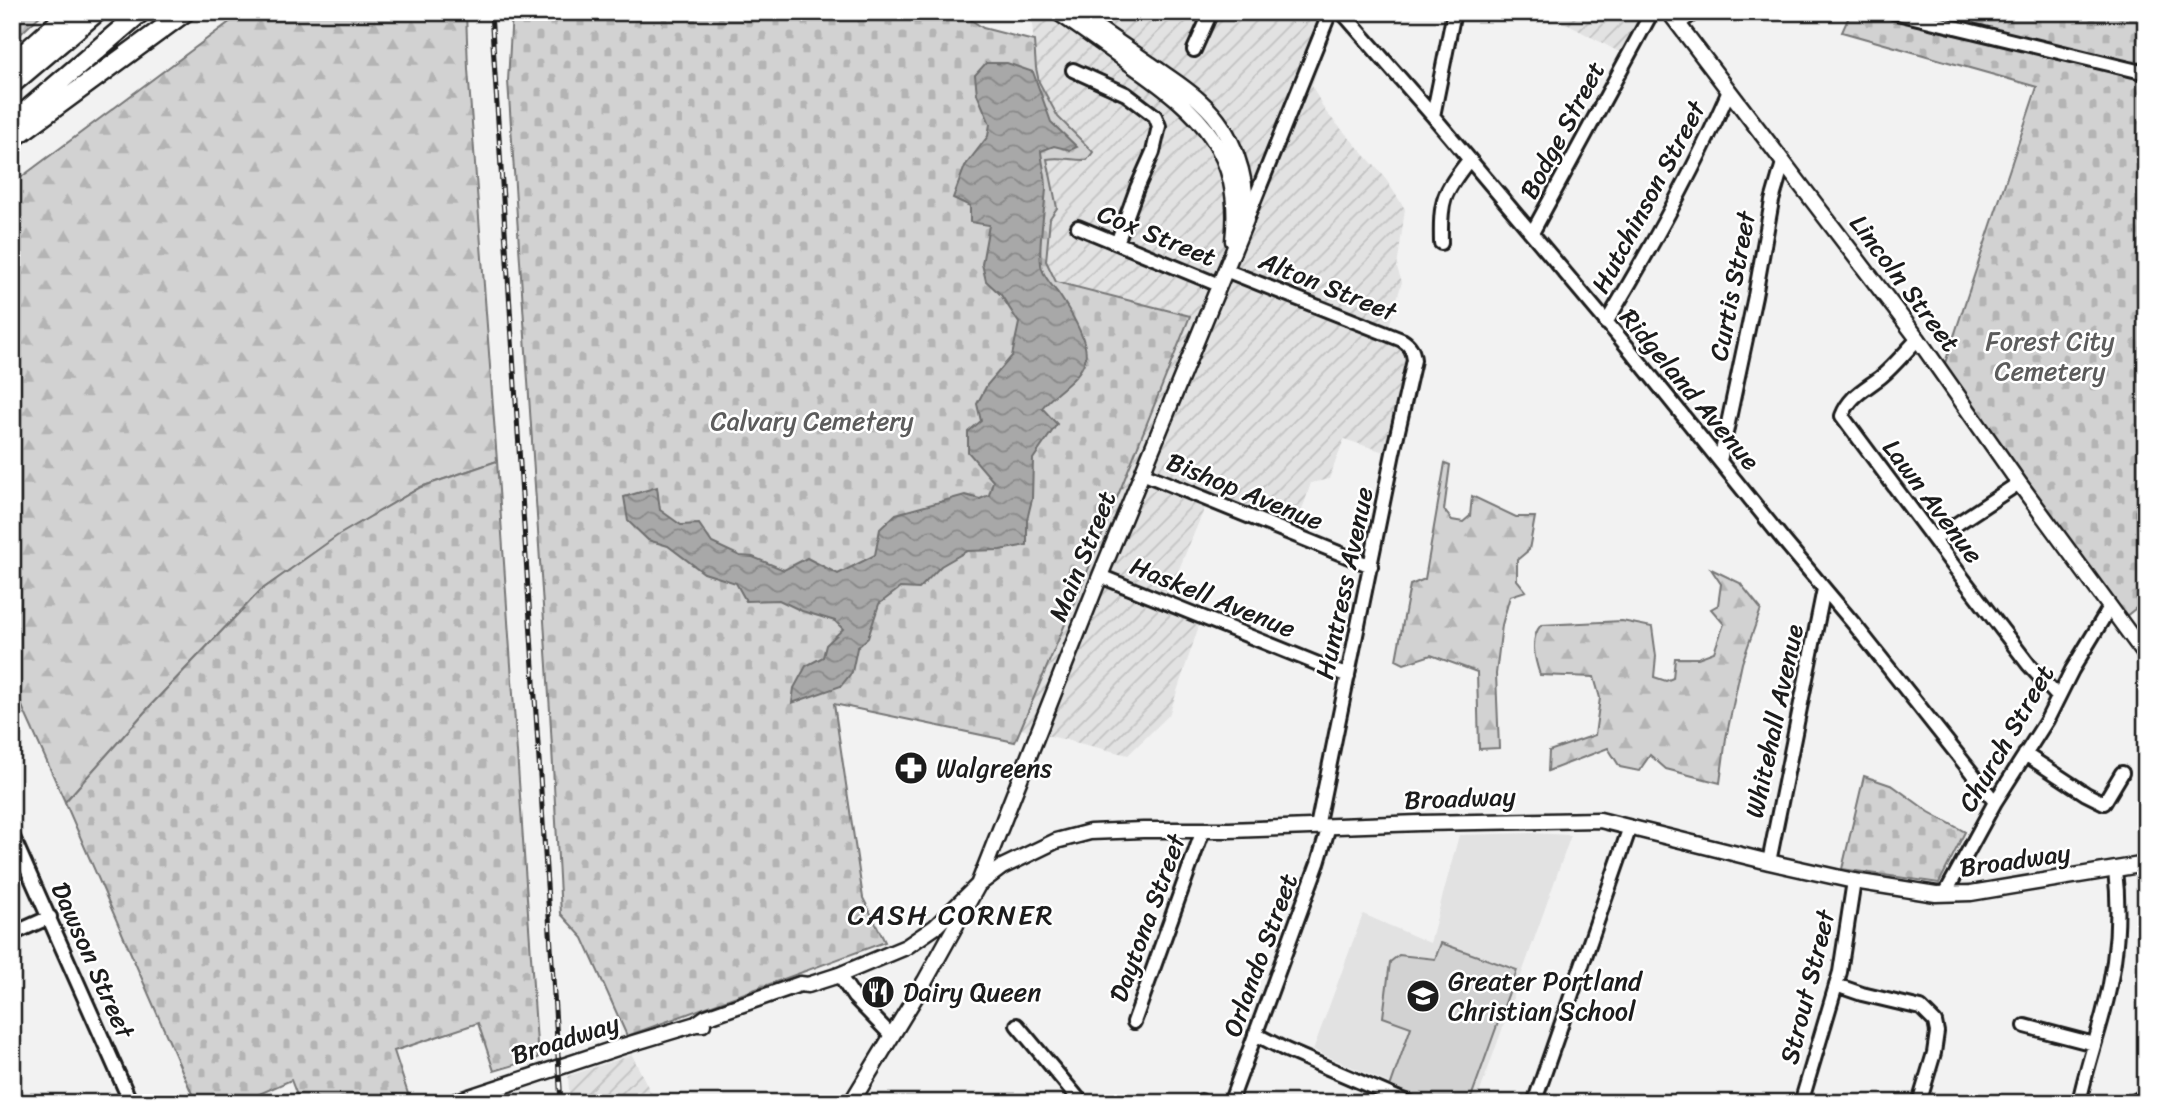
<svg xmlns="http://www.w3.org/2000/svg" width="2158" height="1115" viewBox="0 0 2158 1115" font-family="Sriracha,sans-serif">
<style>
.built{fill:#e2e2e2}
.industrial{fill:url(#industrial-furrows)}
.grass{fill:#d2d2d2;stroke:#777;stroke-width:2}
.forest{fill:url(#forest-firs);stroke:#777;stroke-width:2}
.cemetery{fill:url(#cemetery-stones);stroke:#777;stroke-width:2}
.water{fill:url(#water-waves);stroke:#707070;stroke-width:2}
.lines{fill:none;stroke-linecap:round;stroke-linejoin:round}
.minor-casing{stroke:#1c1c1c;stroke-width:18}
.major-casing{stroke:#1c1c1c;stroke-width:19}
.highway-casing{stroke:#1c1c1c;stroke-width:23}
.minor{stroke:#fff;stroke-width:12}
.major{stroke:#fff;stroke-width:14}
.highway{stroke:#fff;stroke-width:18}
.rail-casing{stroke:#1c1c1c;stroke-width:5}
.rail{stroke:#fff;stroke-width:2.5;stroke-dasharray:8;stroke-linecap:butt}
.labels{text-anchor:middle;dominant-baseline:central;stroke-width:5;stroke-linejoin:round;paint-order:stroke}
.street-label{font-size:26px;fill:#1c1c1c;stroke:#fff}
.park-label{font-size:26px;fill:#5c5c5c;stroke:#fff}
.poi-label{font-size:26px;fill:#1c1c1c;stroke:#fff;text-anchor:start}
.neighbourhood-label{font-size:28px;letter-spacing:2px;fill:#1c1c1c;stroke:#fff}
</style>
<defs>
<pattern id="industrial-furrows" width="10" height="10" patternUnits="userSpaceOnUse" patternTransform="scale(1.75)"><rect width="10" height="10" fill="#e2e2e2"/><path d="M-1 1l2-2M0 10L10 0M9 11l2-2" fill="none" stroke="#c1c1c1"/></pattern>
<pattern id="forest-firs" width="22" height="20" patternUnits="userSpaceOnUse" patternTransform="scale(1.75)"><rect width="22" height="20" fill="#d2d2d2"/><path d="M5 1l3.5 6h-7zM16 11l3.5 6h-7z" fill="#b4b4b4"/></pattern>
<pattern id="cemetery-stones" width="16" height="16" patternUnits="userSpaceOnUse" patternTransform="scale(1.75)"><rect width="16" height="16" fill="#d2d2d2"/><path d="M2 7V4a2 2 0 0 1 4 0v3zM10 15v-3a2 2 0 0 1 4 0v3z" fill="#b4b4b4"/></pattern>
<pattern id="water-waves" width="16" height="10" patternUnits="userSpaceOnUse" patternTransform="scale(1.75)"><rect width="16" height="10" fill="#a8a8a8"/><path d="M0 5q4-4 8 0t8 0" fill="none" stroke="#888"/></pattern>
</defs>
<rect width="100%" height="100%" fill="#f2f2f2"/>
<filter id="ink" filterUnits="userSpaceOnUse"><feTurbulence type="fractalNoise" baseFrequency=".0143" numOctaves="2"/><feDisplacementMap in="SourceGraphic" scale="14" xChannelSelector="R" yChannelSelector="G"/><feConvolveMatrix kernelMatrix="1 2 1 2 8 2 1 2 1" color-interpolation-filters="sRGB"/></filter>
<g filter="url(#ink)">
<path class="built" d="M 1531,833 L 1571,835 L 1476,1103 L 1434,1103 L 1313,1050 L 1363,914 L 1430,943 L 1459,835 Z"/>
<path class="industrial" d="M 1031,12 L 1337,12 L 1312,86 L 1325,111 L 1383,175 L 1405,209 L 1397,268 L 1402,282 L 1385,340 L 1404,350 L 1406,365 L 1387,453 L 1344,439 L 1329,479 L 1311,483 L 1296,528 L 1211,493 L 1168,595 L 1204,611 L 1169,715 L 1128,755 L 1021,729 L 1088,570 L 1189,316 L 1056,282 L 1045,261 L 1050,218 L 1056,198 L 1048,169 L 1047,158 L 1056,157 L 1069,158 L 1077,161 L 1087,160 L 1093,152 L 1058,117 L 1040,82 L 1036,68 Z
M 1544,12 L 1644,12 L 1623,54 Z
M 632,1055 L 651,1093 L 658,1103 L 570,1103 L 568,1076 Z"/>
<path class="grass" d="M 1441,943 L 1517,970 L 1469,1103 L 1435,1103 L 1390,1087 L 1411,1027 L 1383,1017 L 1390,962 L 1399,955 L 1435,959 Z"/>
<path class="forest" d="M 22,12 L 44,12 L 12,42 L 12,22 Z
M 243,12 L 466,12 L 468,69 L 497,461 L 421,487 L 338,536 L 260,591 L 151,705 L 65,802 L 12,684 L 12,184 Z
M 1445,463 L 1450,465 L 1444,510 L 1452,520 L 1463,522 L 1470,516 L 1472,496 L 1516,517 L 1535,517 L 1529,550 L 1517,560 L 1517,580 L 1526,591 L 1510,596 L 1502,625 L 1496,674 L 1499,748 L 1479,749 L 1477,672 L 1431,655 L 1404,664 L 1396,660 L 1410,585 L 1425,579 Z
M 1711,569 L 1740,583 L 1761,609 L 1742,663 L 1726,738 L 1720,783 L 1666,769 L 1650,755 L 1639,771 L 1620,767 L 1608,748 L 1548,771 L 1549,751 L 1595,735 L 1600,698 L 1594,677 L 1540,675 C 1535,660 1529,639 1541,625 L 1622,621 L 1652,627 L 1656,656 L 1654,677 L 1666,681 L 1673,678 L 1675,658 L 1698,658 L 1714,652 L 1724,624 L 1711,609 L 1718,605 L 1721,584 Z"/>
<path class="cemetery" d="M 512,12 L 960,12 L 983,28 L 1034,41 L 1036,68 L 1039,82 L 1058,117 L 1093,152 L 1087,160 C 1073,161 1061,156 1047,159 L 1057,208 L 1050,218 L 1046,261 L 1056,282 L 1190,316 L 1088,570 L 1015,742 L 834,704 L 863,898 L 885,942 L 627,1036 L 583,938 L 561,914 L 550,711 L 508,81 Z
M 1851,12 L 2146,12 L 2146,600 L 2120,621 L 1942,372 L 2037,87 L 1842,32 Z
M 497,461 L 538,1058 L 494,1071 L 478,1023 L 394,1051 L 411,1103 L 300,1103 L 291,1080 L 239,1103 L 196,1103 L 65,802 L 151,705 L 260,591 L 337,536 L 421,487 Z
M 1864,776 L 1893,786 L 1929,812 L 1965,832 L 1939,883 L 1842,869 Z"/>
<path class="water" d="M 986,63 L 1007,63 L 1033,72 L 1051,122 L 1077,147 L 1070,150 L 1054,146 L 1041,151 C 1042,163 1046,176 1046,188 C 1045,208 1037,251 1042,269 C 1046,281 1054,287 1060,296 C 1070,311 1090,343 1085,360 C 1079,381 1055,391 1042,408 L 1057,424 L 1033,459 L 1032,499 L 1027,520 L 1027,545 L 1000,550 L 967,551 L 941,566 L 919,589 L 900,588 L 879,604 L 868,638 L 857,648 L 852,672 L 841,686 L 792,703 L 794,688 L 806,666 L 823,657 L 826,645 L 843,629 L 835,621 L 802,611 L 779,600 L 746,601 L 736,583 L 704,573 L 668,546 L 648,540 L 628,521 L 624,497 L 657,487 L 660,510 L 681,525 L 699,524 L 712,543 L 740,556 L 753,557 L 784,570 L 807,558 L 838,574 L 875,555 L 880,529 L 896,514 L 965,495 L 980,499 L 989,495 L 993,481 L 968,452 L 968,432 L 981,421 L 977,404 L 987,385 L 1012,356 L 1019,323 L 1001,295 L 986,281 L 982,264 L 989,225 L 970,222 L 970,206 L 953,198 L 965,166 L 988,136 L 990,124 L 977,94 L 975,75 Z"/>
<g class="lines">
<defs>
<path id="minor" d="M 1342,12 L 1433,116 L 1630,350 L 1785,542 L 1854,624 L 1995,802
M 1893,12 L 2146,73
M 1678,24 L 1695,12
M 1194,50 L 1211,12
M 1073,70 L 1126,94 L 1155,116 L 1159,126 L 1153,152 L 1137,188 L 1117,243
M 1433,116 L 1454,12
M 1248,216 L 1330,12
M 1078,227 L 1219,285
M 1532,233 L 1652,12
M 1441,243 C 1440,200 1443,193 1469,160
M 1225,270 L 1402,340 C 1410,345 1413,350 1414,360 L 1393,453 L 1317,827
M 1606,323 C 1651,248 1694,171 1729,91
M 1918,339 C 1906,351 1895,365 1882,376 C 1866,389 1850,395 1842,416 L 1964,580 L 2029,665 L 2058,697
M 1720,461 L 1755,296 L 1772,201 L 1783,163
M 1142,473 L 1371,566
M 1934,539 L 2019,483
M 1100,576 L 1348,676
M 2025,754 L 2086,794 L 2104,803 L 2122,773
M 12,835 L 131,1103
M 1769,862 L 1824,589
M 1945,894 L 1995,802 L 2047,720 L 2072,670 L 2110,607
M 12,934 L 50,917
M 839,975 L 854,997 L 891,1035
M 1836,985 L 1862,994 L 1921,1008 L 1935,1022 L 1937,1032 L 1934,1053 L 1919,1103
M 1134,1022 L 1203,830
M 1017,1025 L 1082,1103
M 2025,1026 L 2094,1044
M 1255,1034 L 1286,1050 L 1409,1103
M 1232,1098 L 1318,863 L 1329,826
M 1199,1103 L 1201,1101
M 1534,1103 L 1630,827
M 1801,1103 L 1840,972 L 1854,881
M 2079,1103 C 2085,1073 2095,1044 2103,1014 C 2116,967 2121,919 2115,870
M 2132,1103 L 2146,1095"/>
<path id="major" d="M 1057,12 C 1082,29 1107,47 1132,65 C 1200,113 1243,151 1233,241
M 1669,12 L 1918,339 L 2019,483 L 2146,656
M 696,1024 L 706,1017 L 800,984 L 808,985 L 839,975 L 906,947 L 935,927 L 978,885 L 1002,867 L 1056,841 L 1090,832 L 1143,830 L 1229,830 L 1420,823 L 1600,820 L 1769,862 L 1854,881 L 1936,894 L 1971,893 L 2146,864
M 451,1103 L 620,1047 L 696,1024 L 703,1024
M 851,1103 L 925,981 L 978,885 L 1100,576 L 1246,220 C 1248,177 1234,132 1202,103 C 1187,88 1168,77 1150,64 C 1125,47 1100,30 1075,12"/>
<path id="highway" d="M 12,64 L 70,12
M 12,84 L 97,12
M 12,123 L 141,12
M 12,139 L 185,12"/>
</defs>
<use href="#minor" class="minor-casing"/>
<use href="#major" class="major-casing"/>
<use href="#highway" class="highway-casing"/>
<use href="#minor" class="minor"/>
<use href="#major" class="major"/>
<use href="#highway" class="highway"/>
<defs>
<path id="rail" d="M 491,12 L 561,1103"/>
</defs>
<use href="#rail" class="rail-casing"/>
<use href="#rail" class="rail"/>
</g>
</g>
<defs>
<symbol id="pharmacy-disc" viewBox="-11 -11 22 22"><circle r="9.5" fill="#1c1c1c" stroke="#fff"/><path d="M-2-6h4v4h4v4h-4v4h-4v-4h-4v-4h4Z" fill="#fff"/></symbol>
<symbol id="restaurant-disc" viewBox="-11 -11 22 22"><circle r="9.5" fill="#1c1c1c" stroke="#fff"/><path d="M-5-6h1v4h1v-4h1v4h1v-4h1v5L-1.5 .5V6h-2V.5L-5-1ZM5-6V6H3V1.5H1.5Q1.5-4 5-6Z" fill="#fff"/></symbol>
<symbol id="school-disc" viewBox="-11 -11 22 22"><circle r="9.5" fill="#1c1c1c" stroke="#fff"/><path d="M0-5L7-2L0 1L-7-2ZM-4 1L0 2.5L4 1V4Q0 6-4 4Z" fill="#fff"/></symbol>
</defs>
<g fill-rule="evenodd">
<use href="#pharmacy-disc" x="892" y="749" width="38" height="38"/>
<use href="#restaurant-disc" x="859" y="973" width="38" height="38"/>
<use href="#school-disc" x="1404" y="977" width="38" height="38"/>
</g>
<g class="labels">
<g class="street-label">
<text transform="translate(1562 130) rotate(-62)">Bodge Street</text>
<text transform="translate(1648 197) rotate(-62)">Hutchinson Street</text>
<text transform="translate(1157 235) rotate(22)">Cox Street</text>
<text transform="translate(1905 283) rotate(53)">Lincoln Street</text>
<text transform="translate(1328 286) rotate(22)">Alton Street</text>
<text transform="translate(1732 286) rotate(-79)">Curtis Street</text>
<text transform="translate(1690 389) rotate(50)">Ridgeland Avenue</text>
<text transform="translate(1245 491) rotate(22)">Bishop Avenue</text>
<text transform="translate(1933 501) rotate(53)">Lawn Avenue</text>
<text transform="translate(1082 556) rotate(-68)">Main Street</text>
<text transform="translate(1344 583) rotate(-78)">Huntress Avenue</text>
<text transform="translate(1213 597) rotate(22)">Haskell Avenue</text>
<text transform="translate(1774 721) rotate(-78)">Whitehall Avenue</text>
<text transform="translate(2006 738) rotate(-60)">Church Street</text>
<text transform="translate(1460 798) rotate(-2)">Broadway</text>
<text transform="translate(2015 860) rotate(-8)">Broadway</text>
<text transform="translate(1147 918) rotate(-70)">Daytona Street</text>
<text transform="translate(1260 955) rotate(-70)">Orlando Street</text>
<text transform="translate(93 960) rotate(66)">Dawson Street</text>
<text transform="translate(1807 987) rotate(-76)">Strout Street</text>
<text transform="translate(565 1039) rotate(-18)">Broadway</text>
</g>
<g class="park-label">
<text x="2050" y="341">Forest City<tspan x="2050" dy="30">Cemetery</tspan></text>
<text x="812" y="421">Calvary Cemetery</text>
</g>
<g class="poi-label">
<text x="936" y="768">Walgreens</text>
<text x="1448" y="981">Greater Portland<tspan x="1448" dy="30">Christian School</tspan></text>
<text x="903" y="992">Dairy Queen</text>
</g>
<g class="neighbourhood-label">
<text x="951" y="914">CASH CORNER</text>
</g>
</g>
<rect width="2158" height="1115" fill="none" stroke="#fff" stroke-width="42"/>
<rect x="21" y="21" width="2116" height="1073" fill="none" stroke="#1c1c1c" stroke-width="2.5" filter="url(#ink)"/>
</svg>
